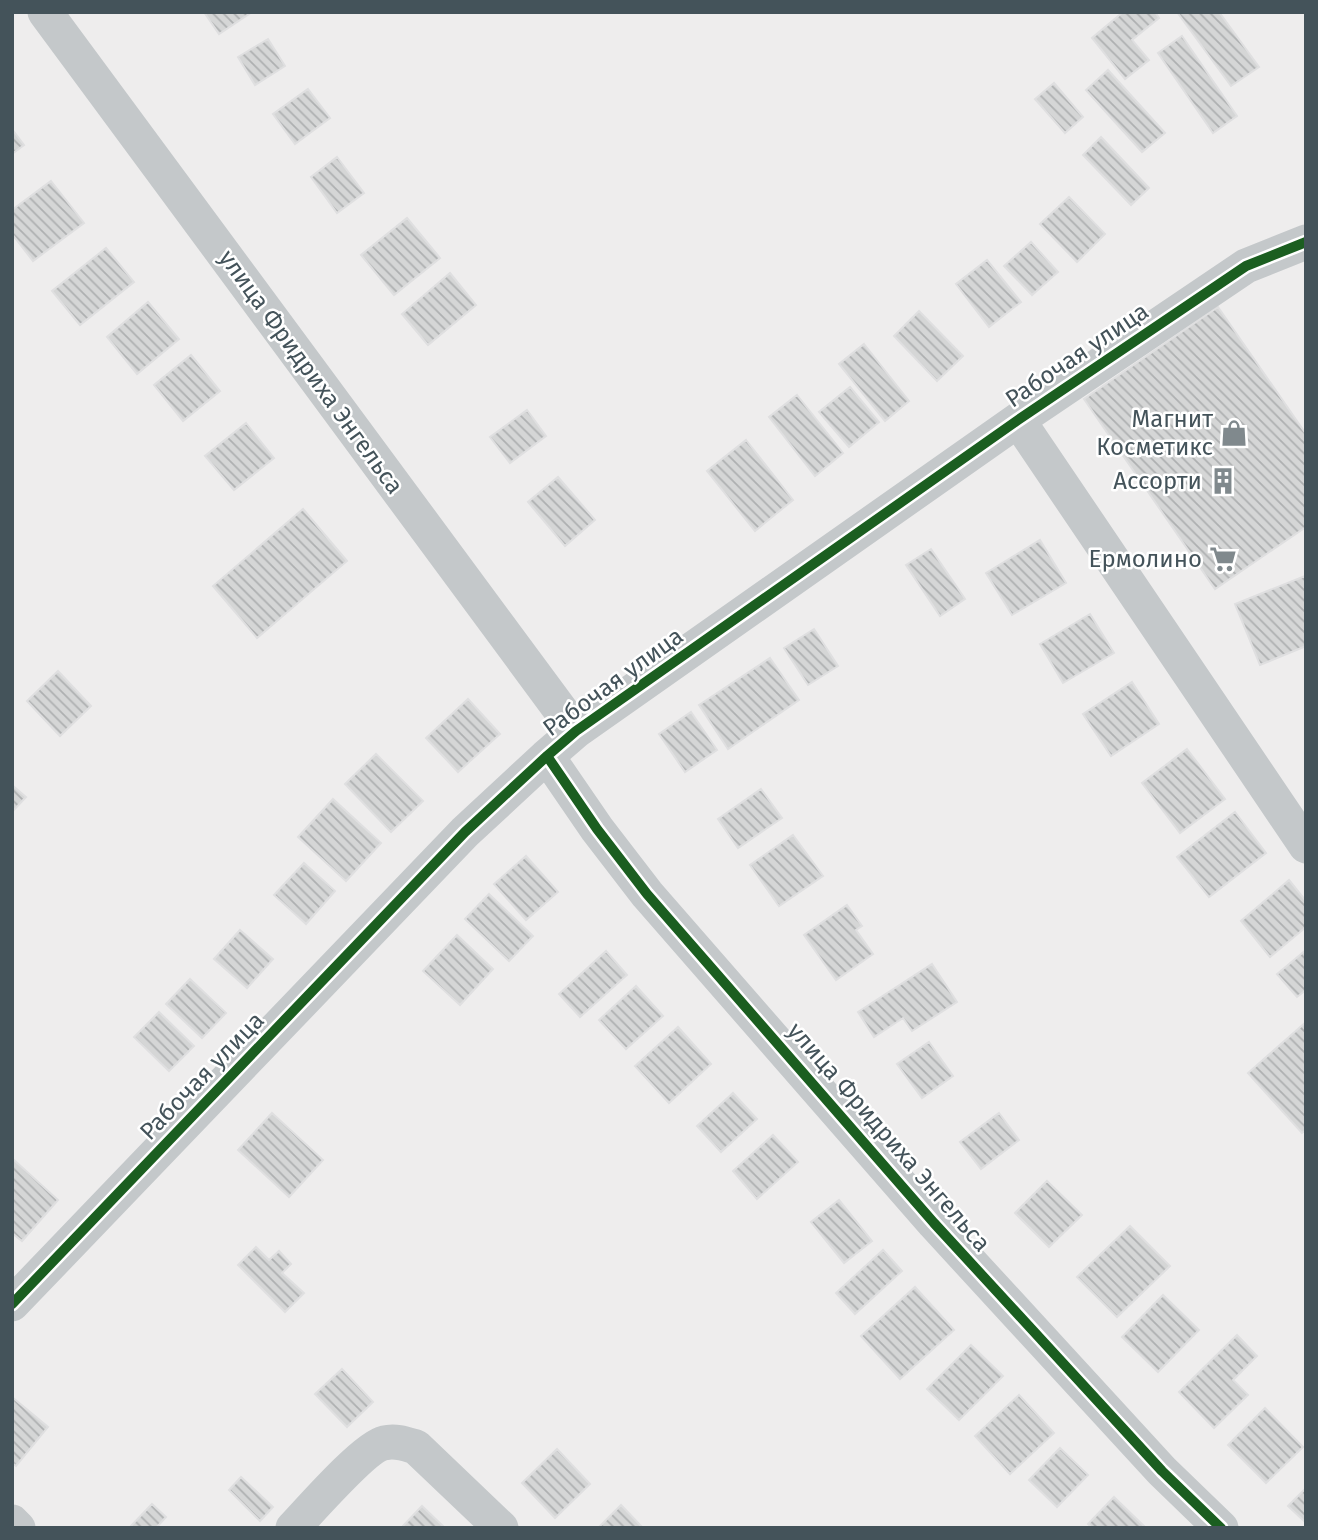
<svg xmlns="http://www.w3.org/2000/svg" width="1318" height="1540" viewBox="0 0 1318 1540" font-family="'Fira Sans',sans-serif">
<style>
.building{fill:url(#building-back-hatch);stroke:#dfdfe0;stroke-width:2}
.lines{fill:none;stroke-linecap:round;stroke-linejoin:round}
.minor{stroke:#c4c8ca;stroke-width:35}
.cycleway-casing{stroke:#fff;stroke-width:15}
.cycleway{stroke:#1b5e20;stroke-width:10}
.labels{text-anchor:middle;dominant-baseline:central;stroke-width:5;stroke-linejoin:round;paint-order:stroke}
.street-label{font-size:24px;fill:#44535a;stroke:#fff}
.poi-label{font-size:24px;fill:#44535a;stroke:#fff;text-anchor:end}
</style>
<defs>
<pattern id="building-back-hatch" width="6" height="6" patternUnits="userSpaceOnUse" patternTransform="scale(1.75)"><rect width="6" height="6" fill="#d5d6d6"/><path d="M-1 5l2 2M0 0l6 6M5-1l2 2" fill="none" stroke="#aeb0b1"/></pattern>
</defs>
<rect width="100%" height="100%" fill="#eeeded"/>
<path class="building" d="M 204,12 L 252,12 L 219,34 Z
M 1123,12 L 1155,12 L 1159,18 L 1132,40 L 1149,60 L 1125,79 L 1092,38 Z
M 1177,12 L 1219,12 L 1259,67 L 1231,86 Z
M 1182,36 L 1237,116 L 1213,133 L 1158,53 Z
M 268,39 L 285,66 L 255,85 L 238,57 Z
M 1108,70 L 1165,133 L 1142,152 L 1086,90 Z
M 1054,83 L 1083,117 L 1065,133 L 1035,99 Z
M 308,89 L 330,118 L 295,144 L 273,114 Z
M 12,129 L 24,145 L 12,154 Z
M 1101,137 L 1149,188 L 1131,205 L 1083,155 Z
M 337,157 L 364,193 L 337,213 L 311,177 Z
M 51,181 L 84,223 L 33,261 L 12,234 L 12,210 Z
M 1069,197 L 1105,234 L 1077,262 L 1040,224 Z
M 407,218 L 440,258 L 394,295 L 361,255 Z
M 1031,242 L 1058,272 L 1032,295 L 1004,266 Z
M 106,248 L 134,282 L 80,325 L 52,291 Z
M 987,260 L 1021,302 L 989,327 L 956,284 Z
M 450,273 L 476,305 L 428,345 L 402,314 Z
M 148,302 L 179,339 L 137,374 L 107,337 Z
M 1218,307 L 1306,434 L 1306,527 L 1215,589 L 1084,399 Z
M 919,311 L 963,356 L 937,381 L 894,336 Z
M 864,344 L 909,401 L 885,421 L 839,364 Z
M 191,355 L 220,391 L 183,421 L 154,385 Z
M 850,387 L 879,422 L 849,447 L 819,412 Z
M 797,395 L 843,453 L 815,476 L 769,417 Z
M 527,410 L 546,436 L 510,463 L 490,437 Z
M 246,423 L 274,458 L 234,490 L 205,456 Z
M 746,440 L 793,500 L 755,531 L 707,471 Z
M 558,477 L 595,520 L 565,546 L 528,502 Z
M 303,509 L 347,561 L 257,638 L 213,586 Z
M 1040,540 L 1066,583 L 1012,615 L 986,573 Z
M 931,549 L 965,599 L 940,616 L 906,565 Z
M 1305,576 L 1306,646 L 1260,665 L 1235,604 Z
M 1090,614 L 1114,653 L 1063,683 L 1040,644 Z
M 814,629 L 838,666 L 808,685 L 784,648 Z
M 770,658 L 799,700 L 728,749 L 699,705 Z
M 58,671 L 91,706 L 60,736 L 27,701 Z
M 1132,682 L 1159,724 L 1111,756 L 1083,714 Z
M 468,699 L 500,734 L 458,772 L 426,738 Z
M 691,712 L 717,750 L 685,772 L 659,734 Z
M 1187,749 L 1225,799 L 1180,833 L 1142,783 Z
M 376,754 L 423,801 L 391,832 L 345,784 Z
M 12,785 L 26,797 L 12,812 Z
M 761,789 L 782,818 L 738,848 L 718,819 Z
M 333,799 L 381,843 L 346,881 L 298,837 Z
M 1235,812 L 1266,853 L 1209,897 L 1177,857 Z
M 793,835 L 823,876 L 779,906 L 750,865 Z
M 526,856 L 558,892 L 526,920 L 494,884 Z
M 304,863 L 335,891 L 306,924 L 274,895 Z
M 1289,880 L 1306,901 L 1306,927 L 1270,957 L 1241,921 Z
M 489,894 L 533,936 L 509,961 L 465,919 Z
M 847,905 L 862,926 L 856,930 L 873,954 L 836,980 L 804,935 Z
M 240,930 L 273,959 L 247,988 L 214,959 Z
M 457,935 L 493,969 L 460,1005 L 423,971 Z
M 1306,950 L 1306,990 L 1297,997 L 1277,974 Z
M 606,951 L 627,975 L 580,1017 L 559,994 Z
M 932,964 L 957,1002 L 912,1031 L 903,1018 L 874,1037 L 858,1012 Z
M 190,979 L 226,1013 L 202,1038 L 166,1004 Z
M 636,986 L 663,1016 L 626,1049 L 599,1020 Z
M 159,1012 L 194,1046 L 169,1071 L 134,1037 Z
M 1306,1022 L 1306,1130 L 1302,1133 L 1248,1073 Z
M 678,1027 L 711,1064 L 669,1103 L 635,1066 Z
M 929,1042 L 953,1076 L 922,1098 L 897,1064 Z
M 733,1093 L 757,1119 L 721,1152 L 697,1126 Z
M 272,1113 L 323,1160 L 289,1197 L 238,1150 Z
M 999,1113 L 1019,1140 L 981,1169 L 960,1142 Z
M 773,1135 L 798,1162 L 757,1199 L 733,1171 Z
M 14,1160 L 58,1200 L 22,1241 L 12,1233 L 12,1162 Z
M 1047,1181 L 1082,1215 L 1049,1247 L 1015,1213 Z
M 839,1200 L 872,1241 L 844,1263 L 811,1222 Z
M 1130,1226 L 1170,1266 L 1117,1317 L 1077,1277 Z
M 256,1247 L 269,1260 L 279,1251 L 291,1264 L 282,1273 L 304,1293 L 285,1312 L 238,1265 Z
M 883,1250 L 902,1271 L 855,1314 L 836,1293 Z
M 915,1287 L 954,1330 L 900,1379 L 861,1336 Z
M 1163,1295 L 1199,1330 L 1158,1372 L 1122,1337 Z
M 1237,1335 L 1257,1356 L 1233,1380 L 1248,1395 L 1214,1428 L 1179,1392 Z
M 971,1345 L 1003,1376 L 959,1420 L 927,1389 Z
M 342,1369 L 373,1402 L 347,1427 L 315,1394 Z
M 1019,1395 L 1054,1433 L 1010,1474 L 975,1436 Z
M 12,1397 L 48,1427 L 16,1466 L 12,1463 Z
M 1265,1408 L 1303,1447 L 1266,1483 L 1228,1445 Z
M 1060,1448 L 1088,1475 L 1057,1507 L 1029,1480 Z
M 557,1449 L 590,1484 L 555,1518 L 522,1483 Z
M 241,1477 L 273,1507 L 260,1521 L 229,1490 Z
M 1306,1488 L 1306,1523 L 1288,1506 Z
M 1114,1497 L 1146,1528 L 1092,1528 L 1088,1524 Z
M 152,1504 L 166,1517 L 156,1528 L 129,1528 Z
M 621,1505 L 643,1528 L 598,1528 Z
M 422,1506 L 445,1528 L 401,1528 Z"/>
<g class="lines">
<path class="minor" d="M 45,12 L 576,731
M 1018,420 L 1306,846
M 547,756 L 597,829 L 647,894 L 934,1223 L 1162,1471 L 1221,1528
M 12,1304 L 465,832 L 547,756 L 576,731 L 1018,420 L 1246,266 L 1306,242
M 12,1522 L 18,1528
M 293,1528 C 310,1510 365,1447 384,1443 C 396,1440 406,1444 416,1447 L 501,1528"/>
<defs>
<path id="cycleway" d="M 547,756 L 597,829 L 647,894 L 934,1223 L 1162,1471 L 1221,1528
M 12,1304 L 465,832 L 547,756 L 576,731 L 1018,420 L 1246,266 L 1306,242"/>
</defs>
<use href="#cycleway" class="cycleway-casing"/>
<use href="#cycleway" class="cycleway"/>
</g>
<defs>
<symbol id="shop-bare" viewBox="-9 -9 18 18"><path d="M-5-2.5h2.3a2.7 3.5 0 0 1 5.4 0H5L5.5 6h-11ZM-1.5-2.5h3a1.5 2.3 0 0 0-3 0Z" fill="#80898d" stroke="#fff" stroke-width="2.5" paint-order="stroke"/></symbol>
<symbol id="building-bare" viewBox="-9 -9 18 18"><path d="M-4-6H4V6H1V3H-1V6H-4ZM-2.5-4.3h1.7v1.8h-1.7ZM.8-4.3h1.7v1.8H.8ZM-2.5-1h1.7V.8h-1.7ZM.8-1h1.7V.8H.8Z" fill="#80898d" stroke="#fff" stroke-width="2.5" paint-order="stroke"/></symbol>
<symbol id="supermarket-bare" viewBox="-9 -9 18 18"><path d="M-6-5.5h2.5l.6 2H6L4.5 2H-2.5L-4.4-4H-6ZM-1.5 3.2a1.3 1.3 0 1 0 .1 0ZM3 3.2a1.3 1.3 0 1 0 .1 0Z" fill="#80898d" stroke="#fff" stroke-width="2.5" paint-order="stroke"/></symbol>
</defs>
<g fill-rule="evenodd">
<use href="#shop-bare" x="1215" y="414" width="38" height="38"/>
<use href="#building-bare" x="1204" y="462" width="38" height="38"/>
<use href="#supermarket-bare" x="1204" y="540" width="38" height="38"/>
</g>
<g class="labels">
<g class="street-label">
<text transform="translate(1077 355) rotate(-34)">Рабочая улица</text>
<text transform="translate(311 372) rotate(54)">улица Фридриха Энгельса</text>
<text transform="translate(613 682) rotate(-36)">Рабочая улица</text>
<text transform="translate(202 1076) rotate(-46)">Рабочая улица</text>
<text transform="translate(889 1137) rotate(49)">улица Фридриха Энгельса</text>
</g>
<g class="poi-label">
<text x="1213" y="419">Магнит<tspan x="1213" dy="28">Косметикс</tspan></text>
<text x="1202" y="481">Ассорти</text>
<text x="1202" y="559">Ермолино</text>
</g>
</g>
<rect width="1318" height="1540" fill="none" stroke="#44535a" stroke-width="28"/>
</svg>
